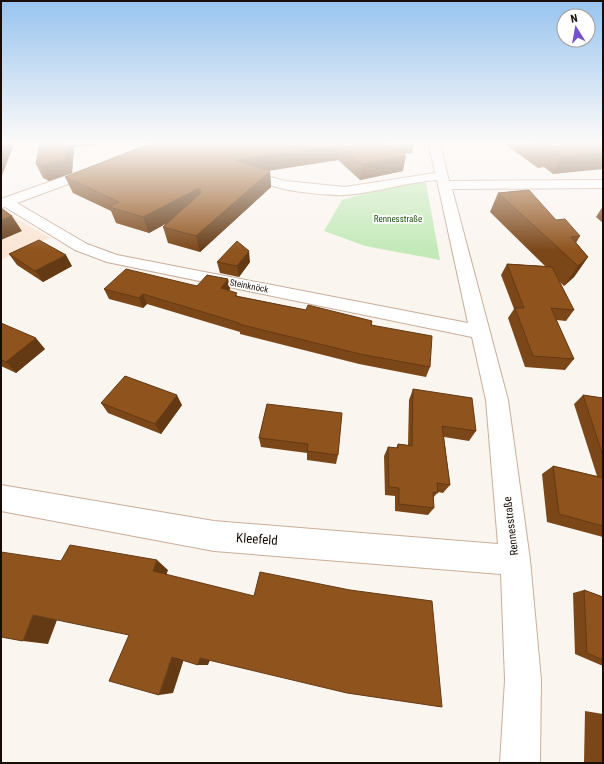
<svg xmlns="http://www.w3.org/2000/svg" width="604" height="764" viewBox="0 0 604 764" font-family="'Roboto Condensed',sans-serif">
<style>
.built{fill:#fae5d4}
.green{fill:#c2e9b7}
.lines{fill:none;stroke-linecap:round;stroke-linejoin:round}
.street-casing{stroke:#c9ad98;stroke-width:2}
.street{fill:#fff;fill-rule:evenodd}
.wall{fill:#7b4719}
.shaded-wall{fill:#643a14}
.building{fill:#8f531d;stroke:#643a14}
.labels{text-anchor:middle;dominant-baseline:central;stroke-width:3.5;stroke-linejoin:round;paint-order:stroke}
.far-park-label{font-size:9px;fill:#1a5600;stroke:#fff}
.far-street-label{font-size:9px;fill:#170d06;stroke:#fff}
.street-label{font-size:11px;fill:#170d06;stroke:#fff}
.near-street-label{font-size:13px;fill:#170d06;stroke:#fff}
</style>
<rect width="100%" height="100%" fill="#fbf5f0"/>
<path class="built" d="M 7,213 L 50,238 L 1,260 L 1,214 Z"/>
<path class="green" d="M 417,182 L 426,183 L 440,260 L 365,246 L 324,231 L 342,200 L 380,189 Z"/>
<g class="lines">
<defs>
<path id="street" d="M 429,144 L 440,144 L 449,181 L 603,180 L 603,188 L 452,189 L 508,400 L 530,560 L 541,680 L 540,763 L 500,763 L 505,680 L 501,574 L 214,551 L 1,511 L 1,485 L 214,521 L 498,544 L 486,400 L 472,337 L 107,262 L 75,250 L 5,207 L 1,208 L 1,199 L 94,166 L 100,170 L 98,173 L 17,203 L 87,244 L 117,255 L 468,323 L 437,180 C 406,182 376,193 345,195 C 332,196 271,191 265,181 L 271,177 L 285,181 L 345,187 L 435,173 Z"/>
</defs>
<use href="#street" class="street-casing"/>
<use href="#street" class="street"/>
</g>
<path class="wall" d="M 149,144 L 414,144 L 412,153 L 403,154 L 403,171 L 360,180 L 338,160 L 268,171 L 270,171 L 271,187 L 200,252 L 168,243 L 163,227 L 167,223 L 149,233 L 116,223 L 111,211 L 73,193 L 65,177 Z
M 505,144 L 603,144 L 553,174 L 544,167 L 538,168 Z
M 74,147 L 72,173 L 49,181 L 43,178 L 36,164 Z
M 498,193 L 556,220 L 580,236 L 576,243 L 588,257 L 574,277 L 564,286 L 558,280 L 574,310 L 566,321 L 556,320 L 574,359 L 565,370 L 525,367 L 508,318 L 514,309 L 501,275 L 507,264 L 545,266 L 490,212 Z
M 603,206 L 603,223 L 596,217 Z
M 9,254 L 72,266 L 43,282 L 17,265 Z
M 217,262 L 250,262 L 239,277 L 220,273 Z
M 228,279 L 230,289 L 229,290 L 238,296 L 306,310 L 372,321 L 372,325 L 430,367 L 426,377 L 359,364 L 240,334 L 240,332 L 147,304 L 143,308 L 109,299 L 104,289 L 197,286 Z
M 1,323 L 45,349 L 16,373 L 1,366 Z
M 413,389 L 476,431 L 469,441 L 444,437 L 450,485 L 443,493 L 438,492 L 433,498 L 434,508 L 428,515 L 395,511 L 395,496 L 385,495 L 384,456 L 388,447 L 396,448 L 398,444 L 408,445 L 409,400 Z
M 583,395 L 603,398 L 603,537 L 547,522 L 542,474 L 553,466 L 597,476 L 574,404 Z
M 101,403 L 182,405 L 161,434 L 108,413 Z
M 267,404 L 338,455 L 336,464 L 307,460 L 307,453 L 261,447 L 259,438 Z
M 584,590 L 603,597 L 603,666 L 575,654 L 573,593 Z
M 585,711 L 603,714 L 603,763 L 584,763 Z"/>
<path class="shaded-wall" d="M 1,144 L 14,144 L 1,178 Z
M 67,144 L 103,144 L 74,147 L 72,173 L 49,181 L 41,166 Z
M 339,146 L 338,160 L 237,175 L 235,160 Z
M 603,152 L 603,169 L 553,174 L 561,157 Z
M 406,156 L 403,171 L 360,180 L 362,164 Z
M 270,171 L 271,187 L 200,252 L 196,236 Z
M 199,188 L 202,204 L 149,233 L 143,217 Z
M 12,216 L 22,231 L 1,240 L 1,220 Z
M 249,251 L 250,262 L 239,277 L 237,266 Z
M 66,255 L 72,266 L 43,282 L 35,271 Z
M 588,257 L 574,277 L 564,286 L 578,266 Z
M 228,279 L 230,289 L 223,298 L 221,288 Z
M 143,294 L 147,304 L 143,308 L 139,298 Z
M 36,338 L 45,349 L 16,373 L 6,362 Z
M 177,395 L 182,405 L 161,434 L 155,424 Z
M 157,560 L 168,570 L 165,579 L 153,571 Z
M 33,615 L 57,620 L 48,644 L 23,641 Z
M 172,657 L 184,659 L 173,693 L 159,695 Z
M 200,658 L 210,660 L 208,665 L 198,665 Z"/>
<path class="building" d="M 40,144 L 67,144 L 65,159 L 41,166 L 36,164 Z
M 149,144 L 388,144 L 406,156 L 362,164 L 339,146 L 235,160 L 270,171 L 196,236 L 163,227 L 202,192 L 199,188 L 143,217 L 109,207 L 119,202 L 65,177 Z
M 535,144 L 603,144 L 603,152 L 561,157 L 552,150 L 546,151 Z
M 529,190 L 556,220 L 565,219 L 580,236 L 571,237 L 588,257 L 578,266 L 498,193 Z
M 1,208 L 12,216 L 1,220 Z
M 39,240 L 66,255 L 35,271 L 9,254 Z
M 237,241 L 249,251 L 237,266 L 217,262 Z
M 507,264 L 552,267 L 574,310 L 551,308 L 574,359 L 533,356 L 515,308 L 524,308 Z
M 126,269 L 197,286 L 207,275 L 228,279 L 221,288 L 237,293 L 235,296 L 306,310 L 308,305 L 372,321 L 371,325 L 432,336 L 430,367 L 360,354 L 238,324 L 239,323 L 143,294 L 139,298 L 104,289 Z
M 1,323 L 36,338 L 6,362 L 1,360 Z
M 125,376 L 177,395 L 155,424 L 101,403 Z
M 413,389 L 472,398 L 476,431 L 442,426 L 450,485 L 437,483 L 438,493 L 433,492 L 434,508 L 399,504 L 399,488 L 389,487 L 388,447 L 398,448 L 398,444 L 412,446 Z
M 583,395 L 603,398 L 603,456 Z
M 267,404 L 342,413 L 338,455 L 307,451 L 308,444 L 259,438 Z
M 553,466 L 603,478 L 603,526 L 559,514 Z
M 70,545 L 157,560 L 153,571 L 254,596 L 260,572 L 350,590 L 432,601 L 442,707 L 347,693 L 200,658 L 198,665 L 172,657 L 159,695 L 109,681 L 129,635 L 33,615 L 23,641 L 1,637 L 1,552 L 61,561 Z
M 584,590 L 603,597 L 603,660 L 587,653 Z"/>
<linearGradient id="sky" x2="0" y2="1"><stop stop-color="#97c4ef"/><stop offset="0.57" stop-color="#fdfaf8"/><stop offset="1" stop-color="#fdfaf8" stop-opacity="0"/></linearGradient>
<rect width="604" height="251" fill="url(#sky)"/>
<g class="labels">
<g class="far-park-label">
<text x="398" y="219">Rennesstraße</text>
</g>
<g class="far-street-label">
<text transform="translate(249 286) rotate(11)">Steinknöck</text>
</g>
<g class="street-label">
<text transform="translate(511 526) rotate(-97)">Rennesstraße</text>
</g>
<g class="near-street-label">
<text transform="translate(257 539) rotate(4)">Kleefeld</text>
</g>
</g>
<rect width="604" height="764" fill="none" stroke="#170d06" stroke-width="4"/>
<g transform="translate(576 28) rotate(349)"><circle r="19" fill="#ffffff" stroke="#a29e9b"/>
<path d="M0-3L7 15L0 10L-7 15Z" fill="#7553cd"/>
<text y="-6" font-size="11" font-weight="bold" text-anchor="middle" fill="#170d06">N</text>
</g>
</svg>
